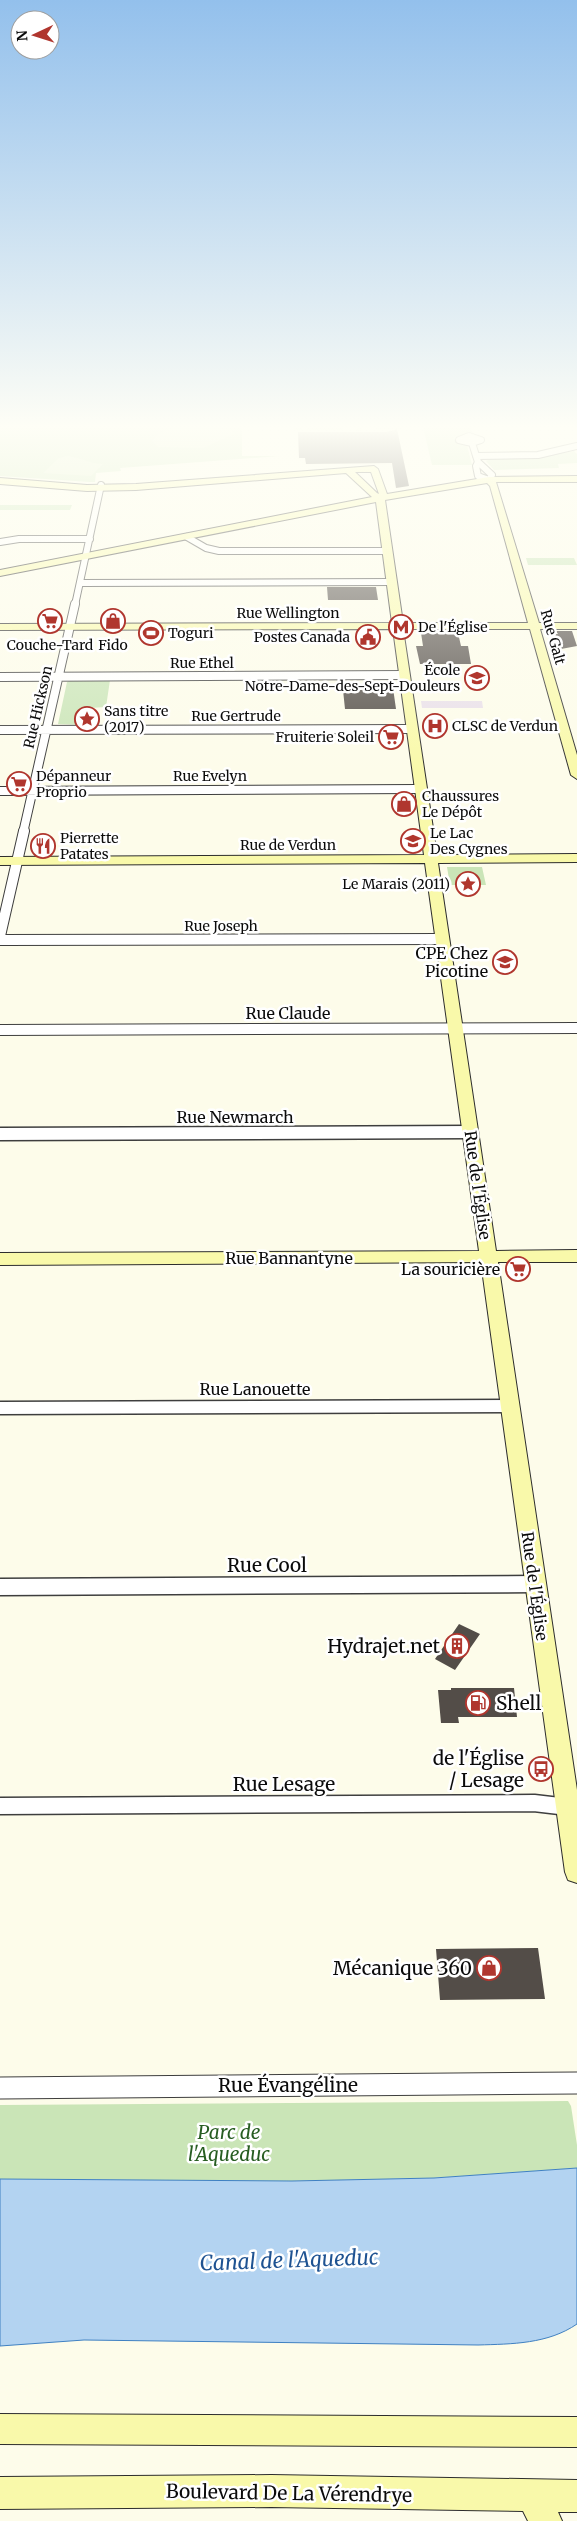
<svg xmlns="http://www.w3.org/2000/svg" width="577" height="2521" viewBox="0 0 577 2521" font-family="Merriweather,serif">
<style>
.industrial{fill:#e9dfe9}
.green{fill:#cae5b7}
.pitch{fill:#dcedc8}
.water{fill:#b3d3f1;stroke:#3f80c2}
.building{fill:#534d48}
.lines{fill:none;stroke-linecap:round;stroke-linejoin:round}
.street-far5-casing{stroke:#3e3e3e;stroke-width:8}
.street-far4-casing{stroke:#3e3e3e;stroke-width:10}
.street-far3-casing{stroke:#3e3e3e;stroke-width:12}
.street-far2-casing{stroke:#3e3e3e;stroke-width:15}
.street-far1-casing{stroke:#3e3e3e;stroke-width:19}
.street-casing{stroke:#3e3e3e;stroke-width:23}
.secondary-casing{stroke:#2d2d2d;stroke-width:2}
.street-far5{stroke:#fff;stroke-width:6}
.street-far4{stroke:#fff;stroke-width:8}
.street-far3{stroke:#fff;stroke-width:10}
.street-far2{stroke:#fff;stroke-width:12}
.street-far1{stroke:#fff;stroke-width:16}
.street{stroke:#fff;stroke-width:21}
.secondary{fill:#f9f9aa;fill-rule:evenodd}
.labels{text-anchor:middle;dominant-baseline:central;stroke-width:5;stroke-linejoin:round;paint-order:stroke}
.far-street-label{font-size:14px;fill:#0b0b0b;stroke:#fff}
.far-poi-label{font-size:14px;fill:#0b0b0b;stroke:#fff;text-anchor:start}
.poi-label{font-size:16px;fill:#0b0b0b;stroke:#fff;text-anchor:end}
.street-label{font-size:16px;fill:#0b0b0b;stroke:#fff}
.near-street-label{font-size:19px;fill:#0b0b0b;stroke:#fff}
.near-poi-label{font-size:19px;fill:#0b0b0b;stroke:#fff;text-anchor:end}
.near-park-label{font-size:19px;font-style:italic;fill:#275d21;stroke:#fff}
.near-water-label{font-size:21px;font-style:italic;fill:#1f5392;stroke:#fff}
</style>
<rect width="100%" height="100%" fill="#fdfcea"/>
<path class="industrial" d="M 421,701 L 482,701 L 483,708 L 422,708 Z"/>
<path class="green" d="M 0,424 L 532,424 L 470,424 L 473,434 L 460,435 L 454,438 L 467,445 L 472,465 L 432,465 L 423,427 L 401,426 L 402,429 L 376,429 L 376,426 L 361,426 L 362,431 L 355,431 L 360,426 L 335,426 L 343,427 L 343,430 L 307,430 L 307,426 L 300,426 L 303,430 L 294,430 L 294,426 L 284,427 L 284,426 L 242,428 L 242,456 L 279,456 L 120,468 L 121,471 L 96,473 L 95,482 L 90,482 L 0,476 Z
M 574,451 L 577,454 L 577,463 L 558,464 L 559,468 L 494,470 L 486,461 L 490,459 L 547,456 Z
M 0,505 L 72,505 L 70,510 L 0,510 Z
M 526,558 L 574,558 L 577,565 L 528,565 Z
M 71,680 L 110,680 L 106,707 L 89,708 L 86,725 L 58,724 L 67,682 Z
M 447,867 L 482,867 L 486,885 L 450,885 Z
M 568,2101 L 571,2106 L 577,2145 L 577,2168 L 434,2178 L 292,2181 L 0,2179 L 0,2105 Z"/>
<path class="pitch" d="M 212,426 L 232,430 L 234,434 L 203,448 L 158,447 L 152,441 C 163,424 194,426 212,426 Z
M 68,456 C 82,458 90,464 103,464 L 91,476 L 43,473 L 59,458 Z"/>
<path class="water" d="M 577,2168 L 577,2324 C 548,2344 512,2344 478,2345 L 84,2340 L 0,2346 L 0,2179 L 292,2181 L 434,2178 Z"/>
<path class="building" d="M 397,429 L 409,486 L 396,488 L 392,463 L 306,464 L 305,458 L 299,458 L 298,432 L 387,432 Z
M 327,587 L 376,587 L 378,600 L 328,600 Z
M 556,631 L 572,631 L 577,646 L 561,649 L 555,634 L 558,634 Z
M 421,633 L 458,633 L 461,646 L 468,646 L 471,664 L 420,664 L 416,646 L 423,646 Z
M 365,681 L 392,681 L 396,709 L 345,709 L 343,690 L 366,690 Z
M 459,1624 L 480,1634 L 455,1670 L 435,1659 Z
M 451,1688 L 514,1688 L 517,1717 L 458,1717 L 459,1723 L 441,1723 L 438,1690 L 451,1690 Z
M 538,1948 L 545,1999 L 440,2000 L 436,1949 Z"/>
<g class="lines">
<defs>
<path id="street-far5" d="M 469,436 L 481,440 L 472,443 L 459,440 Z
M 472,443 L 478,462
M 476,456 L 538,455 L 577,446
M 478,462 L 492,475 L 489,480 L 478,476 L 476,466 Z
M 187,537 L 206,548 L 219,551 L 387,551
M 0,542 L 19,539 L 90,539
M 80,583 L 392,582
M 75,605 L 101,485"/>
<path id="street-far4" d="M 0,677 L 404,675
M 0,730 L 412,729
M 0,791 L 420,789
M 23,833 L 75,604"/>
<path id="street-far3" d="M 0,936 L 24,831
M 0,940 L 441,939
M 0,1030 L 577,1028"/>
<path id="street-far2" d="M 0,1134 L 471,1132
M 0,1408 L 510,1406"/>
<path id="street-far1" d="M 0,1587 L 535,1584
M 0,1806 L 534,1803 L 568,1807"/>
<path id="street" d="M 0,2088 L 577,2083"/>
<path id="secondary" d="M 374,466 L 378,469 L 387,494 L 489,477 L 577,476 L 577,482 L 496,482 L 539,623 L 577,623 L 577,629 L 540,629 L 577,755 L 577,779 L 571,775 L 530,629 L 403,629 L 437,855 L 577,854 L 577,862 L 438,863 L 496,1251 L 577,1250 L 577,1262 L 498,1262 L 577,1790 L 577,1883 L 568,1880 L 565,1872 L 481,1262 L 0,1265 L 0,1253 L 479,1251 L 425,863 L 0,865 L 0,857 L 424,855 L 393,629 L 0,630 L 0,624 L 392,623 L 376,502 L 0,576 L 0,570 L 372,497 L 346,473 L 136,490 L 87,491 L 0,484 L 0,478 L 87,485 L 136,484 ZM 355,472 L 371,472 L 379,494 L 377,493 ZM 487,483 L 490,486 L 528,623 L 403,623 L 385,500 Z
M 0,2414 L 577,2417 L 577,2447 L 0,2444 Z
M 271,2475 L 577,2480 L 577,2512 L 558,2512 L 562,2521 L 528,2521 L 523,2511 L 271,2507 L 0,2509 L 0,2477 Z"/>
</defs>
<use href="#street-far5" class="street-far5-casing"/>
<use href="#street-far4" class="street-far4-casing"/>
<use href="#street-far3" class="street-far3-casing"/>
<use href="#street-far2" class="street-far2-casing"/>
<use href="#street-far1" class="street-far1-casing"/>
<use href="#street" class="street-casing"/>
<use href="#secondary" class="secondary-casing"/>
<use href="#street-far5" class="street-far5"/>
<use href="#street-far4" class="street-far4"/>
<use href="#street-far3" class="street-far3"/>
<use href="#street-far2" class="street-far2"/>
<use href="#street-far1" class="street-far1"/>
<use href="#street" class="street"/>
<use href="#secondary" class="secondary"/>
</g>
<linearGradient id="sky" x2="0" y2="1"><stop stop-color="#93c0ec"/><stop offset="0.55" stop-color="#fefef6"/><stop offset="1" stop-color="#fefef6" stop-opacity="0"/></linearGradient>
<rect width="577" height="776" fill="url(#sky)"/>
<defs>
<symbol id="supermarket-ring" viewBox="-11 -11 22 22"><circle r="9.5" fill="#fff" stroke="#b0362e" stroke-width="1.5"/><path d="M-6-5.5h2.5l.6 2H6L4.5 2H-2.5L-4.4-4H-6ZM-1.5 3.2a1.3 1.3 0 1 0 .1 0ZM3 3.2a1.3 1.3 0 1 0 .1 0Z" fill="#b0362e"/></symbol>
<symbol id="shop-ring" viewBox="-11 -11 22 22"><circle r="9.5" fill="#fff" stroke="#b0362e" stroke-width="1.5"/><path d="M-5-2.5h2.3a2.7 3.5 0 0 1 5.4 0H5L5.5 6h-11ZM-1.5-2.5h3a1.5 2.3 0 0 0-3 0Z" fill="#b0362e"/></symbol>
<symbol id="metro-ring" viewBox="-11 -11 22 22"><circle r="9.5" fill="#fff" stroke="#b0362e" stroke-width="1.5"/><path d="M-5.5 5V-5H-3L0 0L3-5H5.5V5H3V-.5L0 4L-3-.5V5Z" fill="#b0362e"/></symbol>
<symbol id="stadium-ring" viewBox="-11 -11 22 22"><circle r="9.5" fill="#fff" stroke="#b0362e" stroke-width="1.5"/><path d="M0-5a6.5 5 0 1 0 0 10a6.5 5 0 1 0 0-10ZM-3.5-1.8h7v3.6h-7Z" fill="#b0362e"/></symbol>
<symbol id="civic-ring" viewBox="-11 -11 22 22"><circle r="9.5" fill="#fff" stroke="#b0362e" stroke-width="1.5"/><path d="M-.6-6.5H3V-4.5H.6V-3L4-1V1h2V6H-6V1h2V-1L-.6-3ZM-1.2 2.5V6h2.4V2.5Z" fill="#b0362e"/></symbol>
<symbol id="school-ring" viewBox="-11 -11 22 22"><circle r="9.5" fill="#fff" stroke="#b0362e" stroke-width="1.5"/><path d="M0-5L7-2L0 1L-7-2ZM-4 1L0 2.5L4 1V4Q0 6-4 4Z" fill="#b0362e"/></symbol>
<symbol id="sight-ring" viewBox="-11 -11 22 22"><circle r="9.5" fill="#fff" stroke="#b0362e" stroke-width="1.5"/><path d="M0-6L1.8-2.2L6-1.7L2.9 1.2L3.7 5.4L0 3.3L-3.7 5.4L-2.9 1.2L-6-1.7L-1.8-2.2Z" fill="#b0362e"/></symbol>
<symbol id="hospital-ring" viewBox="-11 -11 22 22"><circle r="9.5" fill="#fff" stroke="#b0362e" stroke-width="1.5"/><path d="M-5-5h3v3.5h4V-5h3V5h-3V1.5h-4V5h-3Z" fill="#b0362e"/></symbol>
<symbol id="restaurant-ring" viewBox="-11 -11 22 22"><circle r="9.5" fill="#fff" stroke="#b0362e" stroke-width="1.5"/><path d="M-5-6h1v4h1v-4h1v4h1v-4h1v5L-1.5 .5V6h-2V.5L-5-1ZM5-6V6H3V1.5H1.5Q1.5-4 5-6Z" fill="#b0362e"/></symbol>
<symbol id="building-ring" viewBox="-11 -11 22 22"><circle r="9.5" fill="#fff" stroke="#b0362e" stroke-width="1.5"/><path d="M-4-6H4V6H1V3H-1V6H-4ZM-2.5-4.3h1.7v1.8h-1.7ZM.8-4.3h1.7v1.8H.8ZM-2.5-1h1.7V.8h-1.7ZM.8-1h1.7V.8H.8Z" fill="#b0362e"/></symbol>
<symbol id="fuel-ring" viewBox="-11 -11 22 22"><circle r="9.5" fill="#fff" stroke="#b0362e" stroke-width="1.5"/><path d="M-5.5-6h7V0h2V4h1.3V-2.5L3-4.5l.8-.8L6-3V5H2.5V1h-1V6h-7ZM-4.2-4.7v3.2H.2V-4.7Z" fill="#b0362e"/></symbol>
<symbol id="bus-ring" viewBox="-11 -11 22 22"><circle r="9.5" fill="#fff" stroke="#b0362e" stroke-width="1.5"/><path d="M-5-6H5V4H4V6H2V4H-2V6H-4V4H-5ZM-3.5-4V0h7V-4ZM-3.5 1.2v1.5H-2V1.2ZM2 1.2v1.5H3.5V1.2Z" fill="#b0362e"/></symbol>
</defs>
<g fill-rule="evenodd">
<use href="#supermarket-ring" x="36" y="607" width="28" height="28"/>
<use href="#shop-ring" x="99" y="607" width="28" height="28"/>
<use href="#metro-ring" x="387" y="613" width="28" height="28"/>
<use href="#stadium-ring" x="137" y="619" width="28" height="28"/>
<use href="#civic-ring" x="354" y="623" width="28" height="28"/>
<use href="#school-ring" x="463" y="664" width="28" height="28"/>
<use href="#sight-ring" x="73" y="705" width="28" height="28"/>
<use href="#hospital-ring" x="421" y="712" width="28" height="28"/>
<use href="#supermarket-ring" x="377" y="723" width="28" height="28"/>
<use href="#supermarket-ring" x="5" y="770" width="28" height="28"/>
<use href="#shop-ring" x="390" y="790" width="28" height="28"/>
<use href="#school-ring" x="399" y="827" width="28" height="28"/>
<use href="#restaurant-ring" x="29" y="832" width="28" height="28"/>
<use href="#sight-ring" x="454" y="870" width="28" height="28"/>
<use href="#school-ring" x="491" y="948" width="28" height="28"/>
<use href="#supermarket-ring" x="504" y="1255" width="28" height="28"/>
<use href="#building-ring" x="443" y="1632" width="28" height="28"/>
<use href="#fuel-ring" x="464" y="1689" width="28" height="28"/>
<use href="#bus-ring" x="527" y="1755" width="28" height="28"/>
<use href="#shop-ring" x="475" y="1954" width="28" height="28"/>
</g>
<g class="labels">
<g class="far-street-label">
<text x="288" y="613">Rue Wellington</text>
<text transform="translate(553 637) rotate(74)">Rue Galt</text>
<text x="202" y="663">Rue Ethel</text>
<text transform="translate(38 707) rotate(-77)">Rue Hickson</text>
<text x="236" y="716">Rue Gertrude</text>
<text x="210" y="776">Rue Evelyn</text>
<text x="288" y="845">Rue de Verdun</text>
<text x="221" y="926">Rue Joseph</text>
</g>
<g class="far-poi-label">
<text x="418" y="627">De l'Église</text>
<text x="168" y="633">Toguri</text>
<text x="350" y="637" text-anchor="end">Postes Canada</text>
<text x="50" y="645" text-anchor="middle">Couche-Tard</text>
<text x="113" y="645" text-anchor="middle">Fido</text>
<text x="460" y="670" text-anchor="end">École<tspan x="460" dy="16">Notre-Dame-des-Sept-Douleurs</tspan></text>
<text x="104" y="711">Sans titre<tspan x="104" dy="16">(2017)</tspan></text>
<text x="452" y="726">CLSC de Verdun</text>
<text x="374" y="737" text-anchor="end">Fruiterie Soleil</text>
<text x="36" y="776">Dépanneur<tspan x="36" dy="16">Proprio</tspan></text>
<text x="422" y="796">Chaussures<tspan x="422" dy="16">Le Dépôt</tspan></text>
<text x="430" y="833">Le Lac<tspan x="430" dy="16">Des Cygnes</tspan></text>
<text x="60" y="838">Pierrette<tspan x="60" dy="16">Patates</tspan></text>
<text x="450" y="884" text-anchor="end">Le Marais (2011)</text>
</g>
<g class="poi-label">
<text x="488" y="953">CPE Chez<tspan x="488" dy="18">Picotine</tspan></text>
<text x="500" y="1269">La souricière</text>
</g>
<g class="street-label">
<text x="288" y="1013">Rue Claude</text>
<text x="235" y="1117">Rue Newmarch</text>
<text transform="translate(478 1185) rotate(82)">Rue de l'Église</text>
<text x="289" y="1258">Rue Bannantyne</text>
<text x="255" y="1389">Rue Lanouette</text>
<text transform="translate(535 1586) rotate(82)">Rue de l'Église</text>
</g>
<g class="near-street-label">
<text x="267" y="1565">Rue Cool</text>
<text x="284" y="1784">Rue Lesage</text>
<text x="288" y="2085">Rue Évangéline</text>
<text transform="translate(289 2493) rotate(1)">Boulevard De La Vérendrye</text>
</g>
<g class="near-poi-label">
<text x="440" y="1646">Hydrajet.net</text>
<text x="496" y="1703" text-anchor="start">Shell</text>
<text x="524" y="1758">de l'Église<tspan x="524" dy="22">/ Lesage</tspan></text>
<text x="472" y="1968">Mécanique 360</text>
</g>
<g class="near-park-label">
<text x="229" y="2132">Parc de<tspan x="229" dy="22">l'Aqueduc</tspan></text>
</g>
<g class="near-water-label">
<text transform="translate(289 2260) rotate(-2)">Canal de l'Aqueduc</text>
</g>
</g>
<g transform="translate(35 35) rotate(266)"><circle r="24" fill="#ffffff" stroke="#9d9d9d"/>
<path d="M0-4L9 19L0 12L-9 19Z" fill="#b0362e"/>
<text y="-8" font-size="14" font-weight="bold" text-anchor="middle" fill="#0b0b0b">N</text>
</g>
</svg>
